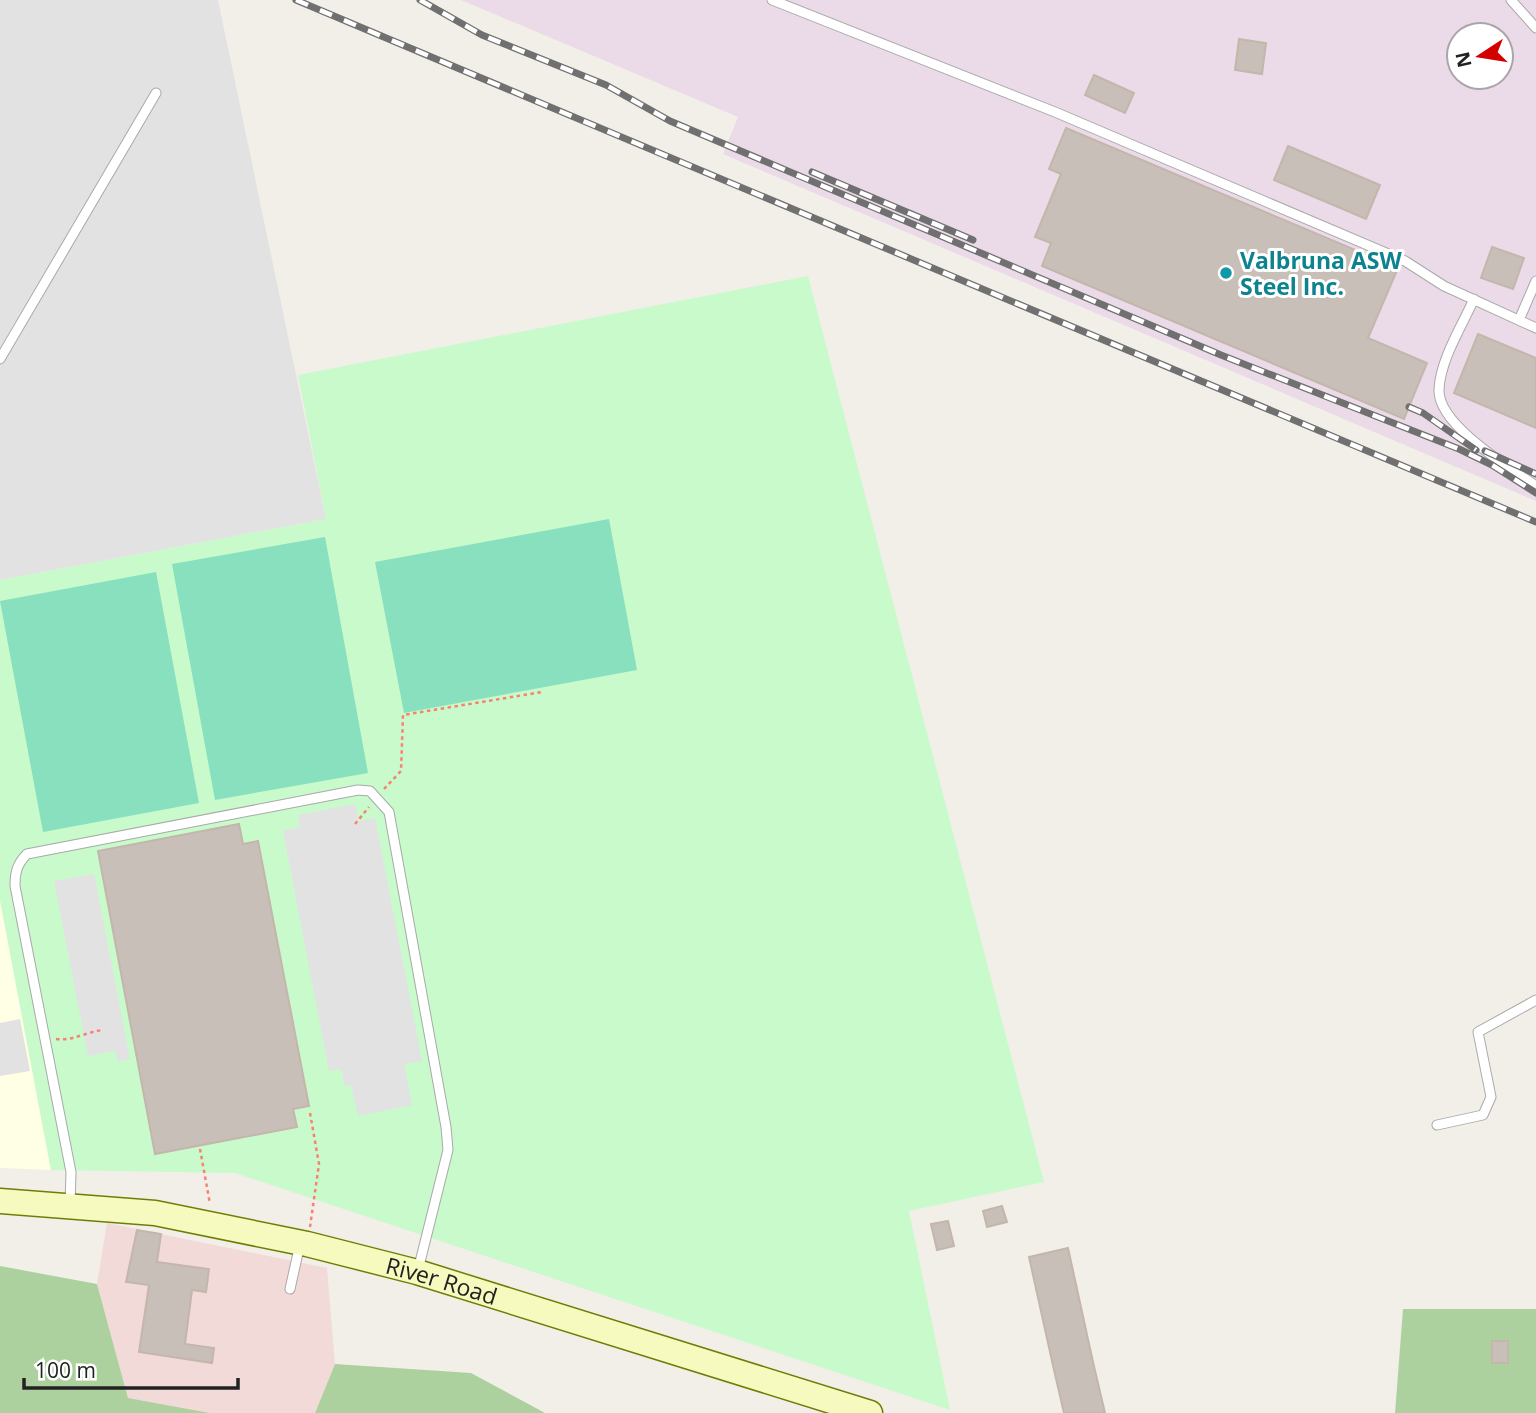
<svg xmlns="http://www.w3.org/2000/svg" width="1536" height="1413" viewBox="0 0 1536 1413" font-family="'Open Sans',sans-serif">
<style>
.commercial{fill:#f2dad9}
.industrial{fill:#ebdbe8;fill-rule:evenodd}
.education{fill:#ffffe5}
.forest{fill:#add19e}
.park{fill:#c8facc}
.pitch{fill:#88e0be}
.parking{fill:#e2e2e2}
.building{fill:#c7bfb8;stroke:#c4b6ab;stroke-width:2}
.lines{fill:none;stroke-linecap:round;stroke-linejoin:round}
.lane-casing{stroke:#a9a9a9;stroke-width:11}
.secondary-casing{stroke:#707d05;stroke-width:27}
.path{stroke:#fa8072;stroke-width:2.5;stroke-dasharray:3.5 3.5;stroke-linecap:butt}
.lane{stroke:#fff;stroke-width:9}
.secondary{stroke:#f7fabf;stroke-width:24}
.rail-casing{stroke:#707070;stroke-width:7}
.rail{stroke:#fff;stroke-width:4.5;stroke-dasharray:13;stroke-linecap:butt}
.culture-dot{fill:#0f9aa8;stroke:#fff;stroke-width:2.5}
.labels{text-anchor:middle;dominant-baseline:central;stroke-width:6;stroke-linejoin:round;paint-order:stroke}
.culture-label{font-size:23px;font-weight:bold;fill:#0d838f;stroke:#fff;text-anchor:start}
.street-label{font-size:23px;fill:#222;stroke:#fff}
</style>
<rect width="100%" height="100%" fill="#f2efe9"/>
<path class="commercial" d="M 107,1223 L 327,1268 L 335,1364 L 315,1413 L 210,1413 L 128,1398 L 97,1284 Z"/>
<path class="industrial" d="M 461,0 L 1536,0 L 1536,501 L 723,154 L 738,117 ZM 1459,35 L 1501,35 L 1501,77 L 1459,77 Z"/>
<path class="education" d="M 0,900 L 51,1170 L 0,1168 Z"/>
<path class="forest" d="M 0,1266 L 97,1284 L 128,1398 L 210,1413 L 0,1413 Z
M 1403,1309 L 1536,1309 L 1536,1413 L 1395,1413 Z
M 335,1364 L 471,1373 L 545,1413 L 315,1413 Z"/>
<path class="park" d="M 808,276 L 1044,1182 L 909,1211 L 950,1410 L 235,1173 L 51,1170 L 0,900 L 0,580 L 326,519 L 298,375 Z"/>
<path class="pitch" d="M 609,519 L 637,670 L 404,713 L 375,562 Z
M 325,537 L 368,773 L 215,800 L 172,564 Z
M 156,572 L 199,803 L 43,832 L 0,601 Z"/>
<path class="parking" d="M 0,0 L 218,0 L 326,519 L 0,580 Z
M 355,804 L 359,821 L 375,818 L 422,1061 L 404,1064 L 412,1105 L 358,1116 L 351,1085 L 345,1086 L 341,1069 L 329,1071 L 283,831 L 300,827 L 298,815 Z
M 94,874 L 130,1059 L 118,1062 L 115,1051 L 88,1056 L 54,881 Z
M 20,1019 L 30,1071 L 0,1076 L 0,1023 Z"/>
<path class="building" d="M 1239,39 L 1266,43 L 1262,74 L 1235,70 Z
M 1094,75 L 1134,93 L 1125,113 L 1085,95 Z
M 1066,128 L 1398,268 L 1368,338 L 1427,363 L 1404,419 L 1042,266 L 1051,243 L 1035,237 L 1061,174 L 1049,169 Z
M 1288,146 L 1380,185 L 1366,219 L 1274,180 Z
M 1492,247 L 1524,258 L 1513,289 L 1481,278 Z
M 1478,334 L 1536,358 L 1536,428 L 1454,393 Z
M 239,824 L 243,844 L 258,841 L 309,1106 L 293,1109 L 297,1127 L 155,1154 L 98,851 Z
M 1002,1206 L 1007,1222 L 987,1227 L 983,1211 Z
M 948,1221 L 954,1246 L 937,1250 L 931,1224 Z
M 137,1230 L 161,1234 L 157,1262 L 209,1269 L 206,1292 L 192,1290 L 185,1344 L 214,1348 L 212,1363 L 139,1352 L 149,1285 L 126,1282 Z
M 1068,1248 L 1093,1362 L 1105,1413 L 1064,1413 L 1054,1370 L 1029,1257 Z
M 1492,1341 L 1508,1341 L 1508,1363 L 1492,1363 Z"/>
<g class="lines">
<defs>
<path id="lane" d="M 772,0 L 1055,112 L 1405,261 L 1444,286 L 1536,328
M 1511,0 L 1536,28
M 1474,299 C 1462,326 1440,360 1439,390 C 1438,425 1509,467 1536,486
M 1519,320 L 1536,281
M 0,359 L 156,93
M 1437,1125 L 1483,1115 L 1491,1097 L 1478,1032 L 1536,1000
M 70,1204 L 71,1172 L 15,886 C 15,872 17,864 27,854 L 358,790 L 370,791 L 389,812 L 446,1127 L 448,1150 L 418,1270
M 290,1289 L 300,1244"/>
<g id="secondary">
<path id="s1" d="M 0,1201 L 155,1213 L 307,1244 L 417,1272 L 870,1413"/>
</g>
</defs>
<use href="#lane" class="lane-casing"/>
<use href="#secondary" class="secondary-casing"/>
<path class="path" d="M 384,789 L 401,771 L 403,715 L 542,692
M 355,824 L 369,807
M 56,1039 C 73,1041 86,1032 103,1030
M 310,1113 L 319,1164 L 310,1227
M 200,1149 L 210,1204"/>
<use href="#lane" class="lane"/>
<use href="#secondary" class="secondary"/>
<defs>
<path id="rail" d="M 296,0 L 1536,522
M 420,0 L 482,35 L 606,85 L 670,121 L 1221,355 L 1459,449 L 1492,465 L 1536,493
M 812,172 L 973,240
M 1409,407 L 1423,413 L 1476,450
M 1485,451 L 1536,474"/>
</defs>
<use href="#rail" class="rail-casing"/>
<use href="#rail" class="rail"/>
</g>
<circle class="culture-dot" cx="1226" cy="273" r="7"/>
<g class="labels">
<g class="culture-label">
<text x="1240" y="260">Valbruna ASW<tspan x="1240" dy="26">Steel Inc.</tspan></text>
</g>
<g class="street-label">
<text stroke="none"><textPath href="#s1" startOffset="450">River Road</textPath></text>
</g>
</g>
<g transform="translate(1480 56) rotate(258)"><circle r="33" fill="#ffffff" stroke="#a7a7a7" stroke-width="2"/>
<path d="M0-5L12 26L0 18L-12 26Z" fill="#d40000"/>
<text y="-10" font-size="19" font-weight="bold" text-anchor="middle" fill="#222222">N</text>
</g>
<path d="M24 1378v10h214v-10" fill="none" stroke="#222222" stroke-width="3.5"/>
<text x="35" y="1378" font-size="21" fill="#222222" stroke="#ffffff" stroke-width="5" paint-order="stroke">100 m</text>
</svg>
